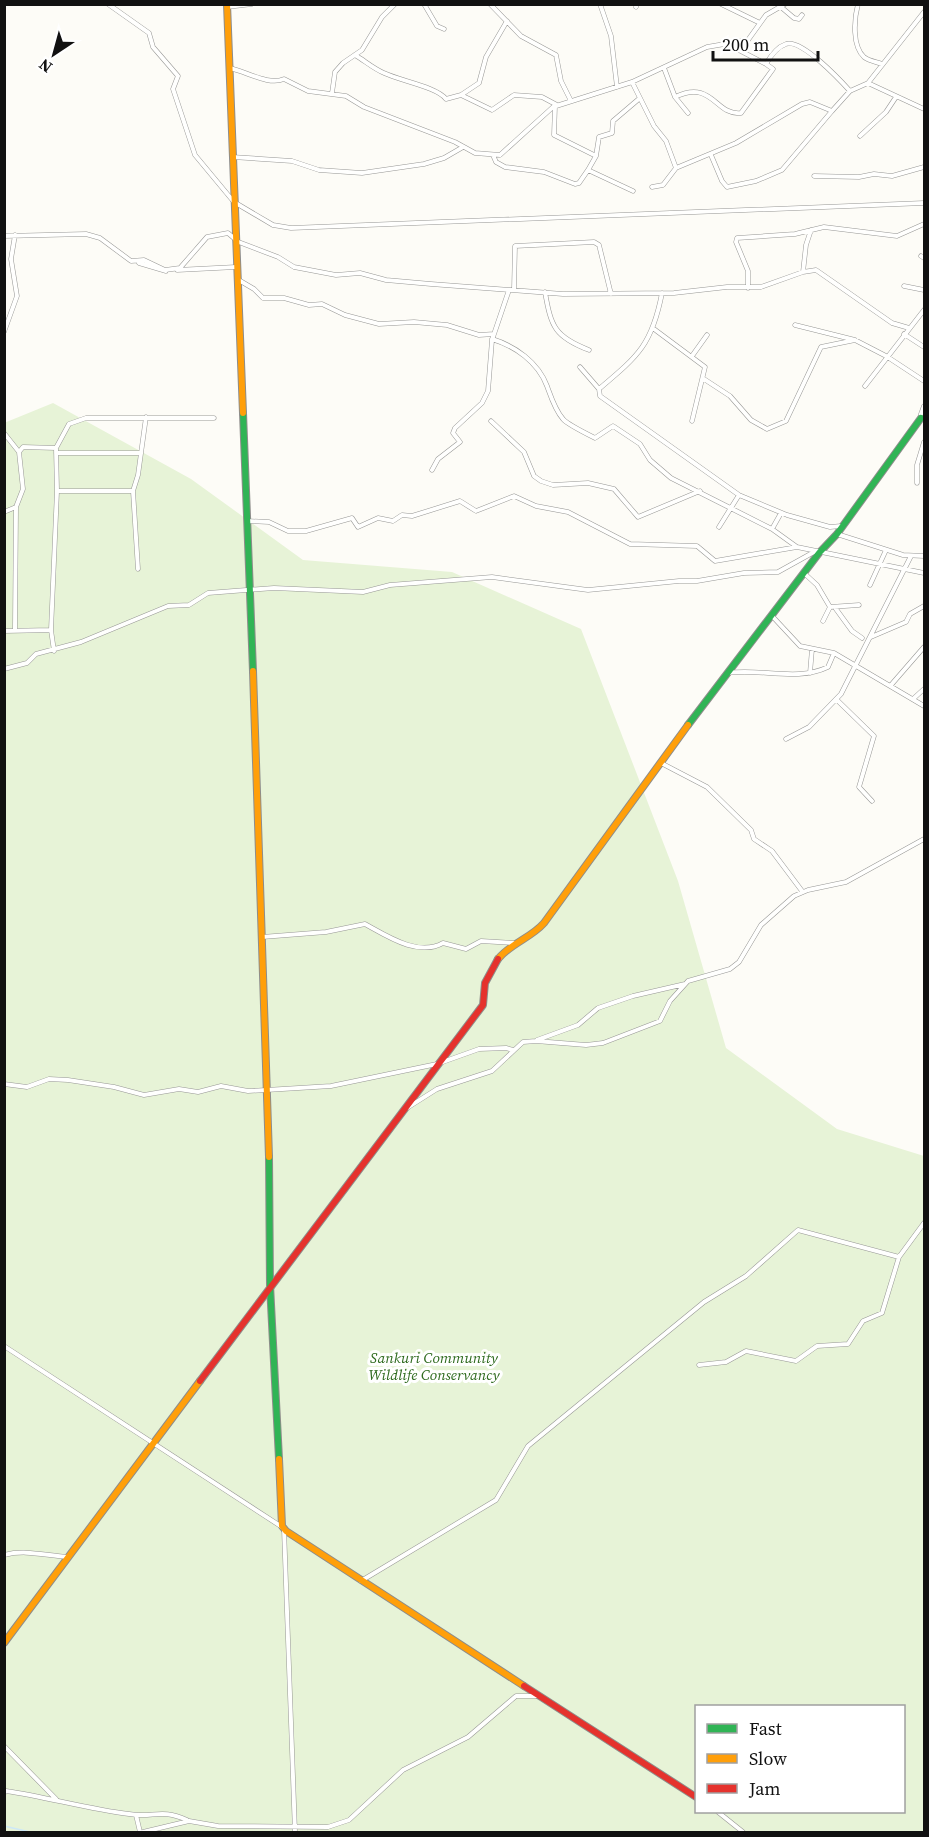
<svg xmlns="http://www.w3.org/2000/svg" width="929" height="1837" viewBox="0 0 929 1837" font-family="'Source Serif 4',serif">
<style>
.green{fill:#e7f3d7;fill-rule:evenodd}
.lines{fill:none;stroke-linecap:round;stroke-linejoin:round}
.stream{stroke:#cde8f7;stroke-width:1.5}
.street-casing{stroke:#979795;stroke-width:5}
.fast-casing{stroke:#8e8d8b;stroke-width:8}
.slow-casing{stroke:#8e8d8b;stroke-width:8}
.jam-casing{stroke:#8e8d8b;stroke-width:8}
.street{stroke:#fffffe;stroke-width:4}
.fast{stroke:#30b455;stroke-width:6}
.slow{stroke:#ff9f0a;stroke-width:6}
.jam{stroke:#e5322d;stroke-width:6}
.labels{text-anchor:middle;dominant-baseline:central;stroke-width:6;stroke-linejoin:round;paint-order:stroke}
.park-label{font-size:15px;font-style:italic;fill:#2f6b1f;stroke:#fff}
</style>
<rect width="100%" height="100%" fill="#fdfcf7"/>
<path class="green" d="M 53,403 L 191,479 L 303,560 L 452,572 L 581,629 L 678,881 L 726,1048 L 837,1129 L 924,1156 L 924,1832 L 5,1832 L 4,423 ZM 696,1706 L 904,1706 L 904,1812 L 696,1812 Z"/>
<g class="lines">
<path class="stream" d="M 4,1826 L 30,1832"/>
<defs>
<path id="street" d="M 108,4 L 149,33 L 153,47 L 178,76 L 173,89 L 195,155 L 234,202 L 273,225 L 291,228 L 924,203
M 424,4 L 437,26 L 444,29
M 490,4 L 521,36 L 556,55 L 561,81 L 571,101
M 600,4 L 611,36 L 617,87
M 721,4 L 760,23
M 858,4 C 854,19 852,46 864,57 C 869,61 877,62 882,64
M 227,7 L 252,4
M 636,7 L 637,4
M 781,7 L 794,18 L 799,19 L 802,15
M 727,44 L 766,64 C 770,57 777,47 786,44 C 801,38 841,81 850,91
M 355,55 C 365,61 374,69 384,73 C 401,81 437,87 446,99 L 461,95 L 492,110 L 514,95 L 542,97 L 557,105
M 229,68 C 246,71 268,86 284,79 L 308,91 L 346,96 L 364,107 L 455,142 L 475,153 L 500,155 L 553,107 L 632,82 L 707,47 L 748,40 L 766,15 L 785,4
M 664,68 L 675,97 L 688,113
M 632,82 L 654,126 L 666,141 L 676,168
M 868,83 L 924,12
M 332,93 L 335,72 L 343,63 L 362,50 L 382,17 L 395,4
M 461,95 L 479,83 L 486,57 L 507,21
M 675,97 C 713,79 715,116 741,113 L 773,69 L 766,64
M 555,106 L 554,135 L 596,156
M 860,136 L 886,112 L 896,97
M 493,155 L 496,162 L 505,167 L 544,172 L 575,184 L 579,183 L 588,170 L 633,191
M 711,155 L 722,181 L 727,187 L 756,181 L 782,170 L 832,111
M 232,157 L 292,161 L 319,170 L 362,173 L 424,164 L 444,158 L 463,147
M 588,170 L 596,156 L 599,137 L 612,133 L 613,121 L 640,98
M 814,176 L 859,177 L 874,174 L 892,176 L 924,167
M 652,187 L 663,185 L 676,168 L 736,143 L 802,104 L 810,102 L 832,111 L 850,91 L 868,83 L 924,109
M 4,236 L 86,234 L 100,238 L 131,261 L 144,260 L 165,270 L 180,268 L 207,237 L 228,233 L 235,239
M 236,241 L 278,257 L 294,267 L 336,275 L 360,273 L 386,280 L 431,284 L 563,294 L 674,293 L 727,287 L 761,287 L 803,272 L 816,270 L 892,323 L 909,328
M 921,256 L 924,258
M 139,263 L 166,271
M 177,270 L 236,267
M 803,272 L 806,245 L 811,230
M 237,279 L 254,289 L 263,298 L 284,298 L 309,305 L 322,304 L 345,315 L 379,324 L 414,322 L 447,325 L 479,335 L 494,334
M 904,286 L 924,290
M 748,288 L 748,271 L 736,242 L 737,238 L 795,234 L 824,227 L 897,236 L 924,224
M 514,290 L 515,246 L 594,242 L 599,245 L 611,294
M 545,292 C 551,327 555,337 589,350
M 795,325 L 855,340 L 886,356 L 924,381
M 654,329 L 705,367 L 692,421
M 4,332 L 17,296 L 11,259 L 15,235
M 904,334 L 924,347
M 492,339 C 515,346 538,362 547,386 C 551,397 555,410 563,419 C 566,423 589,435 595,438 L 613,426 L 640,444 L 650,460 L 671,478 L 772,529 L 781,513
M 692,356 L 707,335
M 580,367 L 599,389 L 600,396 L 739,495 L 787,515 L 830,527 L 841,526
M 704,379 L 730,396 L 751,420 L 767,429 L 786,421 L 821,347 L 855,340
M 865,386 L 924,310
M 599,389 C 638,356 652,345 662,293
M 921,414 L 924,406
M 491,421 L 524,452 L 534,476 L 541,481 L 553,485 L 588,483 L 614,489 L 638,517 L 700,491
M 4,433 L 19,452
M 56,448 L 57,491 L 133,491
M 56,453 L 141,453
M 432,470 L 438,459 L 460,442 L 453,433 L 455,428 L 482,403 L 488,391 L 492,340 L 509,290
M 917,483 L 917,465 L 924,442
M 4,512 L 16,507 L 23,489 L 19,452 L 23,447 L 56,448 L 69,424 L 86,418 L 214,418
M 247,521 L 269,522 L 288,531 L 306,531 L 352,518 L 358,527 L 378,518 L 393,521 L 402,515 L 412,516 L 460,501 L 476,511 L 514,496 L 536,506 L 568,512 L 630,544 L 697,546 L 715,561 L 797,547 L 924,573
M 719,527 L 739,495
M 772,529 L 797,547
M 837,534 L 903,555 L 924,556
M 138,569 L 133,491 L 138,475 L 146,417
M 805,574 L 817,585 L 830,607 L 859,605
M 870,585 L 886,550
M 836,609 L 852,631 L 862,638
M 773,617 L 800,646 L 834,653 L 924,706
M 823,621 L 830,607
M 15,629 L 16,507
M 4,631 L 51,630
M 871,637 L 906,622 L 910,614 L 924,606
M 54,651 L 51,630 L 57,491
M 4,669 L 27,663 L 36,654 L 81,642 L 168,606 L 189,605 L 208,593 L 274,588 L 363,592 L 390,585 L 492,577 L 588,590 L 679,581 L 697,581 L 744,573 L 778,572 L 814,552
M 728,673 C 761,668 797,682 828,667 L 834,653
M 810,673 L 812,649
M 891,685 L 924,647
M 913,699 L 924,689
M 837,700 L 874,736 L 859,787 L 872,801
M 786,739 L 809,727 L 841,694 L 911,556
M 661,763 L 707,787 L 751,830 L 754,839 L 772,851 L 802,891
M 262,937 L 326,932 L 365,924 C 387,936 418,957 443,943 L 466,949 L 481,941 L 513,943
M 537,1040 L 578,1025 L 598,1008 L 633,996 L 685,984
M 4,1084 L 27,1087 L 49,1079 L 68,1080 L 114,1087 L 144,1095 L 179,1089 L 198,1092 L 221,1086 L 248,1091 L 331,1086 L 437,1064 L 479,1049 L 506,1048 L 513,1050
M 407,1108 L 437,1089 L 492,1071 L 523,1042 L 536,1041 L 586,1045 L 603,1043 L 660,1021 L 670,1001 L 688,981 L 730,969 L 739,962 L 761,925 L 794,896 L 808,890 L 846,882 L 924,839
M 4,1346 L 282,1527
M 699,1365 L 726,1362 L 746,1351 L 796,1361 L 817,1346 L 848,1344 L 863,1321 L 882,1313 L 899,1257 L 924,1223
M 284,1529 L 295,1832
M 4,1555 C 27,1549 46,1556 69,1557
M 361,1581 L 496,1500 L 528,1446 L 704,1302 L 746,1276 L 798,1230 L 899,1257
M 4,1746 L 56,1799
M 4,1793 L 6,1791 C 47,1797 88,1809 129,1814 C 154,1818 161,1808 187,1820
M 718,1812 L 743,1832
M 136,1815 L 140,1832
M 143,1832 L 189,1821 L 218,1826 L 328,1827 L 349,1820 L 403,1770 L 468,1737 L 516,1696 L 540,1696"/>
<path id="fast" d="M 243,413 L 253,671
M 688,725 L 819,553 L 837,534 L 921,418
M 269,1157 L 270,1285 L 279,1459"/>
<path id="slow" d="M 227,4 L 243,413
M 253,671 L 269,1157
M 498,959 C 511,943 531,938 544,923 L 688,725
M 279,1459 L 282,1526 L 286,1531 L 524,1686
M 4,1643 L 200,1381"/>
<path id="jam" d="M 200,1381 L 483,1005 L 485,983 L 498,959
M 524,1686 L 696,1797"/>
</defs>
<use href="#street" class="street-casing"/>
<use href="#fast" class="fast-casing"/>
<use href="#slow" class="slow-casing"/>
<use href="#jam" class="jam-casing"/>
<use href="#street" class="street"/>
<use href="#fast" class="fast"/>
<use href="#slow" class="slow"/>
<use href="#jam" class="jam"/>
</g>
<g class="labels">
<g class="park-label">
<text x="434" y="1357">Sankuri Community<tspan x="434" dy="17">Wildlife Conservancy</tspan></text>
</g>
</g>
<rect width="929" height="1837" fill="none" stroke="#111111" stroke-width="12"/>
<rect x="695" y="1705" width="210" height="108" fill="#ffffff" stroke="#a0a0a0" stroke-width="1.5"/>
<rect x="707" y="1724" width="30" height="9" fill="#30b455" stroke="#a0a0a0" stroke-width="1.5"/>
<text x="749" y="1735" font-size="18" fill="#111111">Fast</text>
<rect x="707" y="1754" width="30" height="9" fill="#ff9f0a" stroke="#a0a0a0" stroke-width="1.5"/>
<text x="749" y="1765" font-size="18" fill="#111111">Slow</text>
<rect x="707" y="1784" width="30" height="9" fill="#e5322d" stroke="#a0a0a0" stroke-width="1.5"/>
<text x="749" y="1795" font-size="18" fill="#111111">Jam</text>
<g transform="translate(54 54) rotate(216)" stroke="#ffffff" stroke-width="4.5" paint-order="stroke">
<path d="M0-4.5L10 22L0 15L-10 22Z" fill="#111111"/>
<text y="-9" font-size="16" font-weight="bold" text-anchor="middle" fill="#111111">N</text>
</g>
<path d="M713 51v9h105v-9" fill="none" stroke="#111111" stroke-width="3"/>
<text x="722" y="51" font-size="18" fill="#111111" stroke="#ffffff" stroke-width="4.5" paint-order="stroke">200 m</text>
</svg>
